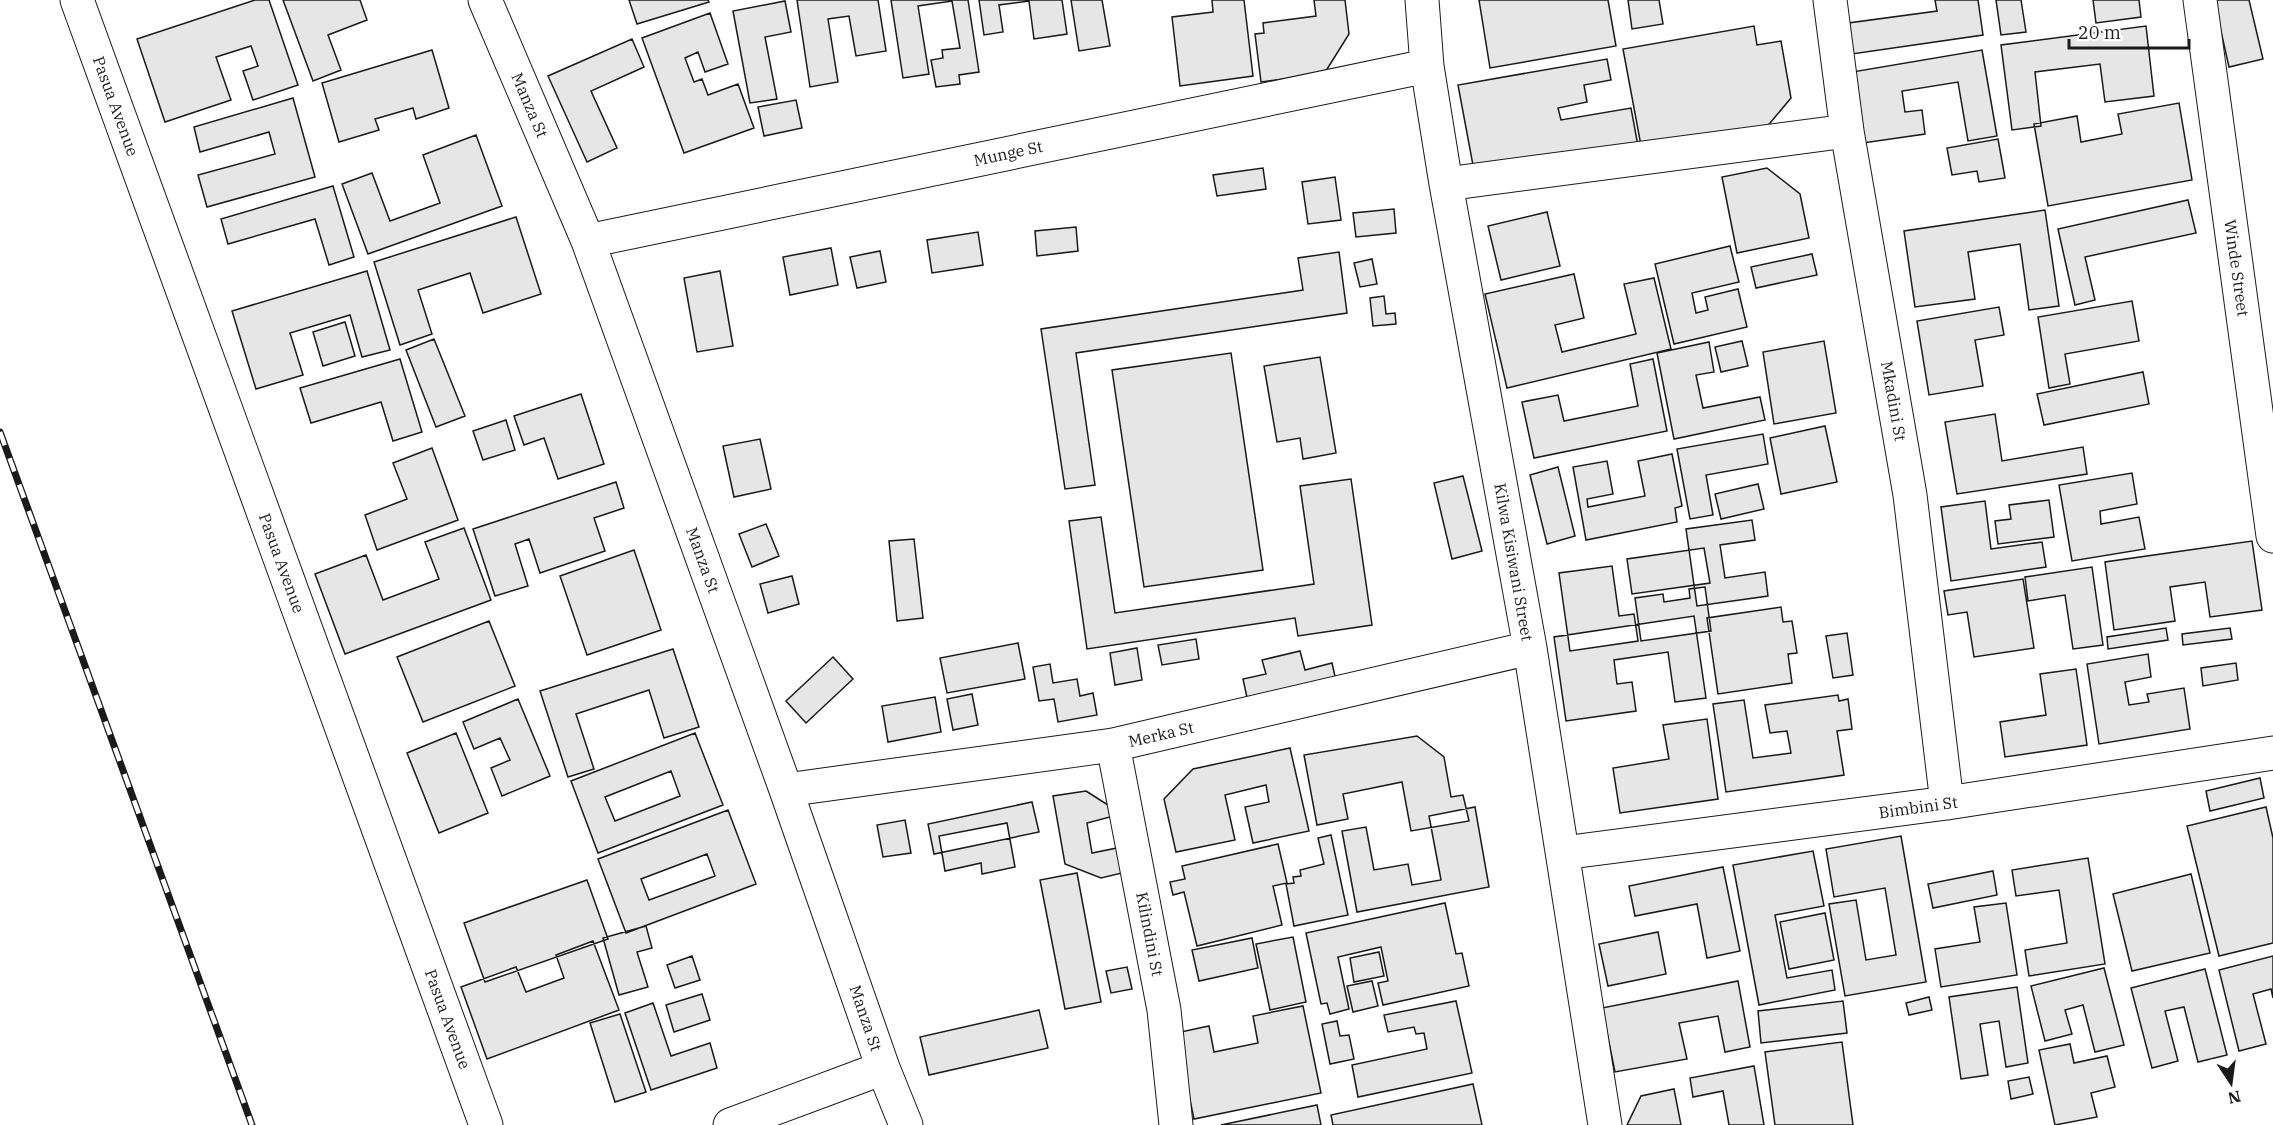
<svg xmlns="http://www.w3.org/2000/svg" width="2273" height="1125" viewBox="0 0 2273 1125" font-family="'IBM Plex Serif',serif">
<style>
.building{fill:#e6e6e6;stroke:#1a1a1a;stroke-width:1.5;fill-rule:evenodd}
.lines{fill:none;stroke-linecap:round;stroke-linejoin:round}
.minor-casing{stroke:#1a1a1a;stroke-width:35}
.minor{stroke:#fff;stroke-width:33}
.rail-casing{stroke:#1a1a1a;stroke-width:7}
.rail{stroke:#fff;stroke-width:4.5;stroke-dasharray:14;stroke-linecap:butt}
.labels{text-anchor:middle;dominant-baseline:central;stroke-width:4.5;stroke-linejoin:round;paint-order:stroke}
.street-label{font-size:16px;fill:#1a1a1a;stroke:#fff}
</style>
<rect width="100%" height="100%" fill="#fff"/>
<path class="building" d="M 255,0 L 269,0 L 298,85 L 253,100 L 243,71 L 258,66 L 251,46 L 216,57 L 231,100 L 165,122 L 137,39 Z
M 283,0 L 360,0 L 367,20 L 328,35 L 341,70 L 313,81 Z
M 629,0 L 708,0 L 709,2 L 637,24 Z
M 797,0 L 878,0 L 886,51 L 856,56 L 849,16 L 828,19 L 838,82 L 810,87 Z
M 891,0 L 968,0 L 979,72 L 959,75 L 960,84 L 936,87 L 931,60 L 943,58 L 942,50 L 960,48 L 952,1 L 918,6 L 929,74 L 903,78 Z
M 979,0 L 1062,0 L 1067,34 L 1034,39 L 1029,1 L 999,5 L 1003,32 L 984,35 Z
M 1071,0 L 1102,0 L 1110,46 L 1079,51 Z
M 1212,0 L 1244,0 L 1253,76 L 1180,86 L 1172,17 L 1213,12 Z
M 1314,0 L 1345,0 L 1349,34 L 1324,74 L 1261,82 L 1255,34 L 1264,33 L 1263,23 L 1316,16 Z
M 1479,0 L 1608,0 L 1616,46 L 1490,68 Z
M 1628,0 L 1659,0 L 1663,24 L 1632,29 Z
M 1935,0 L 1978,0 L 1983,35 L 1845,55 L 1841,24 L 1937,11 Z
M 1996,0 L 2021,0 L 2026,32 L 2001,35 Z
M 2093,0 L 2139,0 L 2141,17 L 2096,23 Z
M 2214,0 L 2249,0 L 2263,59 L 2229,67 Z
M 785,1 L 791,32 L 765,37 L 777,99 L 750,103 L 733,11 Z
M 710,13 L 728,64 L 705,72 L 698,52 L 685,58 L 694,82 L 702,79 L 708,95 L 738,84 L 754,128 L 684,153 L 642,38 Z
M 1754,26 L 1757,45 L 1781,41 L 1791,98 L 1765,129 L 1642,151 L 1623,49 Z
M 2146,26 L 2154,96 L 2105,102 L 2100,64 L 2035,72 L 2041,126 L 2012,130 L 2001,45 Z
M 632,39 L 644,67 L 591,91 L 617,148 L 587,162 L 548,76 Z
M 432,50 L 449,108 L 416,119 L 413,108 L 375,119 L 379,130 L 339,142 L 322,83 Z
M 1982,50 L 1997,136 L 1968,141 L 1958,82 L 1902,91 L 1905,112 L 1922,110 L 1925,134 L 1863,143 L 1852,72 Z
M 1607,59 L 1611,80 L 1584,85 L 1587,102 L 1558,108 L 1561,120 L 1631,108 L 1638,146 L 1475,176 L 1458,85 Z
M 293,98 L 315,177 L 207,207 L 198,175 L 275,154 L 269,132 L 200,152 L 194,127 Z
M 796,100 L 802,128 L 764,136 L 758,107 Z
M 2179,103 L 2192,180 L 2048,206 L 2034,124 L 2077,116 L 2081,142 L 2122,134 L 2118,114 Z
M 476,135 L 502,206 L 368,254 L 342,184 L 372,173 L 390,221 L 440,203 L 423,155 Z
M 1998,139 L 2005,178 L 1979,182 L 1977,171 L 1952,175 L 1947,148 Z
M 1263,168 L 1266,189 L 1217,196 L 1213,175 Z
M 1767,168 L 1800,194 L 1809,238 L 1737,253 L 1722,177 Z
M 1335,177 L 1341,220 L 1308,224 L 1302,182 Z
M 333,186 L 354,257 L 329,265 L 315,219 L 228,244 L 221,219 Z
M 2188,200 L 2196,233 L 2085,257 L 2095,300 L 2075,305 L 2058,229 Z
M 1394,209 L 1396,233 L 1356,237 L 1353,213 Z
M 2045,210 L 2059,306 L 2029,310 L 2020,244 L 1968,252 L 1975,299 L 1915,307 L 1904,231 Z
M 1547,212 L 1560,266 L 1501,280 L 1488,226 Z
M 516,217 L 541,294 L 483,313 L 470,273 L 418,290 L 432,334 L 400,345 L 374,262 Z
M 1076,227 L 1078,251 L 1037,256 L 1035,231 Z
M 978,232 L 983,265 L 932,273 L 927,240 Z
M 1730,246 L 1739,282 L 1692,293 L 1696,313 L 1708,310 L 1705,297 L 1738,289 L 1747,327 L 1674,344 L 1655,264 Z
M 831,248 L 838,285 L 790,295 L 783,257 Z
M 880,251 L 886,282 L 857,288 L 850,257 Z
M 1339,252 L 1347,313 L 1076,353 L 1095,485 L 1065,489 L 1041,329 L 1303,290 L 1298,258 Z
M 1812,254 L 1817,275 L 1756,288 L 1751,267 Z
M 1372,259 L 1377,284 L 1360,287 L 1354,263 Z
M 367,271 L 390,350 L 362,357 L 350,315 L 290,333 L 303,375 L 256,389 L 232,311 Z
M 720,271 L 733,346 L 697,352 L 684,278 Z
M 1574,274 L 1584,318 L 1555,325 L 1562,352 L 1636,334 L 1624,284 L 1654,278 L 1671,349 L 1507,388 L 1485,294 Z
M 1384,296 L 1386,314 L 1395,313 L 1396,324 L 1373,326 L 1370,298 Z
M 2132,301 L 2139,341 L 2065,354 L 2070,384 L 2049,388 L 2038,317 Z
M 1999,307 L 2004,335 L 1975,340 L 1983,386 L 1929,395 L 1917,321 Z
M 345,322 L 355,356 L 323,366 L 313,332 Z
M 434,339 L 465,416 L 436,427 L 406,350 Z
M 1742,341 L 1748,366 L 1721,372 L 1715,347 Z
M 1824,341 L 1836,413 L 1774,424 L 1763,352 Z
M 1709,342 L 1714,372 L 1696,375 L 1703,408 L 1760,397 L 1765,420 L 1674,439 L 1657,353 Z
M 1231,353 L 1263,570 L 1144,587 L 1112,370 Z
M 1320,357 L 1336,453 L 1303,459 L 1300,438 L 1277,442 L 1264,366 Z
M 400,359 L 422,432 L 393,441 L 381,402 L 311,423 L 300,388 Z
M 1653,359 L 1667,431 L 1534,458 L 1522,402 L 1558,395 L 1564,421 L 1638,406 L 1630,364 Z
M 2143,372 L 2149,404 L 2044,425 L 2037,394 Z
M 581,394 L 604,464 L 558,479 L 544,438 L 524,445 L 514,416 Z
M 1995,414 L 2002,461 L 2083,447 L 2087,474 L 1957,494 L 1945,422 Z
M 506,420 L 515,450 L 483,460 L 473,431 Z
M 1825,426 L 1837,482 L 1781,494 L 1770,438 Z
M 1763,434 L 1768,464 L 1706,475 L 1713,515 L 1690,519 L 1677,449 Z
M 760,439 L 771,489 L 734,497 L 723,446 Z
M 432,448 L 458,520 L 377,550 L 365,515 L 407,499 L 393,463 Z
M 1672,454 L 1682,506 L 1675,508 L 1677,522 L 1586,540 L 1573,467 L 1607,461 L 1613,494 L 1587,499 L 1588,507 L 1645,496 L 1638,461 Z
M 1558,467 L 1575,536 L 1547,544 L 1530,475 Z
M 2132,473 L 2137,504 L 2100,511 L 2101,524 L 2139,517 L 2145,549 L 2072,561 L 2059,485 Z
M 1463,476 L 1482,551 L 1452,559 L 1434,483 Z
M 1351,479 L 1372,625 L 1298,636 L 1295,618 L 1087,649 L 1069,521 L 1101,517 L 1115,613 L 1314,584 L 1300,486 Z
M 616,482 L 624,508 L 594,518 L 605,551 L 540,573 L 529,539 L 515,544 L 528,586 L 495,596 L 473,529 Z
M 1758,484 L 1764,509 L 1721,519 L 1715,494 Z
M 2049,500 L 2054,537 L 1998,544 L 1995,521 L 2011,519 L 2009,505 Z
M 1985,501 L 1991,549 L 2042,542 L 2046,567 L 1951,581 L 1941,507 Z
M 1752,520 L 1755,540 L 1720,545 L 1725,578 L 1765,572 L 1768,596 L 1697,606 L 1686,529 Z
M 766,524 L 779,556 L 752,567 L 739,534 Z
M 464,528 L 491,600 L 345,654 L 315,574 L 366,555 L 383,600 L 439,579 L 425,542 Z
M 914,539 L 923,618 L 897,621 L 889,541 Z
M 2252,541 L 2262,610 L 2210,617 L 2205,582 L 2170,587 L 2175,621 L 2114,630 L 2105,562 Z
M 1704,548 L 1710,583 L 1632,594 L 1627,559 Z
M 634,550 L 661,630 L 587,655 L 560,576 Z
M 1612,566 L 1619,616 L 1634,614 L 1638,641 L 1570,651 L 1559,573 Z
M 2092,567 L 2103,645 L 2073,649 L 2065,595 L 2028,601 L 2025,577 Z
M 792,576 L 799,604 L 768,613 L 760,584 Z
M 2023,579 L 2034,648 L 1974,657 L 1967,612 L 1948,615 L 1944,591 Z
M 1705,587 L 1711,631 L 1641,641 L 1635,598 L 1663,594 L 1664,602 L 1690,598 L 1689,589 Z
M 1781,607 L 1783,622 L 1792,621 L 1797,653 L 1788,654 L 1792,683 L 1718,694 L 1707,618 Z
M 1694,616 L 1706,698 L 1675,702 L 1668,652 L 1614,660 L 1617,684 L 1632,682 L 1636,711 L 1566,721 L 1554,637 Z
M 489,621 L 515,686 L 423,722 L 397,657 Z
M 2166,628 L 2168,640 L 2108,649 L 2107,637 Z
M 2230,628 L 2232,639 L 2183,645 L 2182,634 Z
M 1847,633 L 1853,675 L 1833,678 L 1826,636 Z
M 1196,639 L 1199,659 L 1162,665 L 1158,645 Z
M 1018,643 L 1025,679 L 947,693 L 940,658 Z
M 1137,648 L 1142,680 L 1115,685 L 1110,653 Z
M 673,649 L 699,727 L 664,738 L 649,690 L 576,714 L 594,769 L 568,777 L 540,691 Z
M 1300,651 L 1305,670 L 1332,663 L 1336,681 L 1248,702 L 1243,679 L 1266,674 L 1262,660 Z
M 2148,654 L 2151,677 L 2125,682 L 2129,705 L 2149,702 L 2147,694 L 2184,688 L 2190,729 L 2099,744 L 2087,664 Z
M 833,657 L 853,679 L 806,723 L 786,701 Z
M 2236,663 L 2238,680 L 2203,686 L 2201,668 Z
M 1050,664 L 1053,683 L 1077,679 L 1080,696 L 1093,693 L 1097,715 L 1058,722 L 1054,699 L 1039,701 L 1033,667 Z
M 2076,669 L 2087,745 L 2005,757 L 2000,722 L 2046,715 L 2040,674 Z
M 972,694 L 978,725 L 953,730 L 947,699 Z
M 1838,695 L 1839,701 L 1848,699 L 1852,729 L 1837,731 L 1844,775 L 1726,792 L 1713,704 L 1744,700 L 1753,758 L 1791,753 L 1787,731 L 1770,733 L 1765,705 Z
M 935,697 L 941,732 L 888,742 L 882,706 Z
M 518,699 L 550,776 L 502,796 L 491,768 L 510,760 L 500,738 L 474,749 L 463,722 Z
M 1707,719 L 1718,799 L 1620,813 L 1613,768 L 1669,759 L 1663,725 Z
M 456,733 L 488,813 L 439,833 L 407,753 Z
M 695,733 L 723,805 L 598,853 L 571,781 ZM 671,771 L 680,796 L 615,821 L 605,797 Z
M 1417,736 L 1444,757 L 1451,797 L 1463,795 L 1469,821 L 1411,831 L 1402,782 L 1343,794 L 1348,819 L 1317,825 L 1304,755 Z
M 1290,748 L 1309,831 L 1253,843 L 1245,807 L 1269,802 L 1266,785 L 1225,795 L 1235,840 L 1176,852 L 1164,799 L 1193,769 Z
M 2260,778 L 2264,798 L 2210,811 L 2206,791 Z
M 1086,791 L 1108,805 L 1110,817 L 1087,823 L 1092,853 L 1117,848 L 1122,873 L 1101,878 L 1065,864 L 1053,796 Z
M 1032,802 L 1039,832 L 934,854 L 928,824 Z
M 1475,807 L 1489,887 L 1357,912 L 1342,831 L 1366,827 L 1374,870 L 1408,864 L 1412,885 L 1441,880 L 1429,816 Z
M 2266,807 L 2273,838 L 2273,943 L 2219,956 L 2187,826 Z
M 728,810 L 756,884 L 626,933 L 598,859 ZM 707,854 L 715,876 L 649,900 L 641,879 Z
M 905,820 L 911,853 L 883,857 L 877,825 Z
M 1007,823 L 1015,867 L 982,874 L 981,863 L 945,871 L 939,836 Z
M 1331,835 L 1348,915 L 1294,926 L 1286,884 L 1294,883 L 1293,877 L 1301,876 L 1300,870 L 1324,864 L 1318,838 Z
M 1901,836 L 1926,982 L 1845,996 L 1829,904 L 1856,900 L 1866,960 L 1896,955 L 1885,888 L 1834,897 L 1826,849 Z
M 1278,844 L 1287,883 L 1273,886 L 1282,925 L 1197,946 L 1184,892 L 1173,895 L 1170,882 L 1185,879 L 1182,866 Z
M 1813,851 L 1824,906 L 1775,915 L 1787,978 L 1832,970 L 1835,990 L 1759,1005 L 1733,865 Z
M 2088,858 L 2105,964 L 2029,976 L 2025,950 L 2067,943 L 2059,890 L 2016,896 L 2012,870 Z
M 1723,867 L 1740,951 L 1707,958 L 1697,904 L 1635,916 L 1629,886 Z
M 1993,871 L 1997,895 L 1933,908 L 1928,884 Z
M 1077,873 L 1101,1002 L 1065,1009 L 1040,880 Z
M 2191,874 L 2210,953 L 2132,971 L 2113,894 Z
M 587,880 L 608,939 L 485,982 L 464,923 Z
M 1445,903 L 1456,954 L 1462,953 L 1469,986 L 1383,1005 L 1378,983 L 1388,981 L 1381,947 L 1338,957 L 1349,1009 L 1330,1014 L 1327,1003 L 1321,1004 L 1306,933 Z
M 2006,903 L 2017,975 L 1941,987 L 1935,949 L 1980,942 L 1974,907 Z
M 1825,913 L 1834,960 L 1789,969 L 1780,922 Z
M 646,926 L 652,948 L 637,952 L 648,987 L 619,995 L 603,938 Z
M 1658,932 L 1666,974 L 1608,986 L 1599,944 Z
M 1293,937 L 1306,1002 L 1270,1010 L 1256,944 Z
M 1252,938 L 1258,968 L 1199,981 L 1192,950 Z
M 593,941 L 619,1010 L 487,1059 L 461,987 L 516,967 L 526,992 L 564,978 L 556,955 Z
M 1379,952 L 1384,976 L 1354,982 L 1350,958 Z
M 692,956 L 700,980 L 675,988 L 667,965 Z
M 2273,956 L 2273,998 L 2271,989 L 2253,994 L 2266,1044 L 2239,1051 L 2219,970 Z
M 1127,967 L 1132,989 L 1111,993 L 1106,971 Z
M 2104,968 L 2124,1045 L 2095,1052 L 2083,1005 L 2065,1010 L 2072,1034 L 2045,1041 L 2031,986 Z
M 2205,969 L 2227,1055 L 2198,1062 L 2184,1007 L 2165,1011 L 2178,1061 L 2152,1068 L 2131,988 Z
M 1372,981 L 1378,1006 L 1353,1012 L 1347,986 Z
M 1738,981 L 1750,1047 L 1725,1052 L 1718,1016 L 1679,1023 L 1687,1059 L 1615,1072 L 1602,1008 Z
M 2017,987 L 2028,1063 L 2006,1067 L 1999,1021 L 1980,1024 L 1988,1075 L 1961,1079 L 1949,997 Z
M 702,994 L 710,1020 L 674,1032 L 666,1005 Z
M 1929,997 L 1932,1010 L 1909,1015 L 1906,1003 Z
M 1456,1001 L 1472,1073 L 1358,1097 L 1352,1065 L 1427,1049 L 1424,1033 L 1416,1034 L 1414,1027 L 1388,1032 L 1384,1015 Z
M 1843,1001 L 1847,1033 L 1761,1043 L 1758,1011 Z
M 653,1003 L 671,1056 L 710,1043 L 717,1068 L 651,1090 L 625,1013 Z
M 1303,1006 L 1321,1093 L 1194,1119 L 1176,1033 L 1209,1026 L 1214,1052 L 1258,1043 L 1253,1016 Z
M 1039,1010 L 1048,1048 L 929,1075 L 920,1037 Z
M 620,1014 L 646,1092 L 615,1102 L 590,1023 Z
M 1337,1021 L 1340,1036 L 1349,1035 L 1354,1059 L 1330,1064 L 1322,1024 Z
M 1842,1042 L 1853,1125 L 1775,1125 L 1765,1052 Z
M 2070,1044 L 2074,1063 L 2107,1056 L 2115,1087 L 2091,1093 L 2097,1117 L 2055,1125 L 2039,1050 Z
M 1754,1066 L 1764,1125 L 1729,1125 L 1723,1091 L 1693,1097 L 1690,1078 Z
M 2029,1077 L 2033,1094 L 2011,1099 L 2008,1081 Z
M 1473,1084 L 1482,1125 L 1333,1125 L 1331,1115 Z
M 1674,1089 L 1681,1125 L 1627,1125 L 1641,1096 Z
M 1317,1105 L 1321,1125 L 1221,1125 Z"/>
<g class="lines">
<defs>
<path id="minor" d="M 77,0 L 486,1125
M 485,0 L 588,241 L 786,790 L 883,1068 L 906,1125
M 1422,0 L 1427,66 L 1446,184 L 1530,648 L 1605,1125
M 1830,0 L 1847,131 L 1910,495 L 1947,803
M 2200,0 L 2273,536
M 1446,184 L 1847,131
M 588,241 L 1427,66
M 1113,745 L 1164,1010 L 1176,1125
M 786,790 L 1113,745 L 1530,648
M 1563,853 L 1947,803 L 2273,753
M 730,1125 L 883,1068"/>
</defs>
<use href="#minor" class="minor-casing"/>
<use href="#minor" class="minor"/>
<defs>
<path id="rail" d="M 0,432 L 252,1125"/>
</defs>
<use href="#rail" class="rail-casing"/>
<use href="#rail" class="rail"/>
</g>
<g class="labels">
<g class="street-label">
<text transform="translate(530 105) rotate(67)">Manza St</text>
<text transform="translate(116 106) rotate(70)">Pasua Avenue</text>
<text transform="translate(1008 153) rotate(-12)">Munge St</text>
<text transform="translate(2237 268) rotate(82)">Winde Street</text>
<text transform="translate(1894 401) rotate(80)">Mkadini St</text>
<text transform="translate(703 560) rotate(70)">Manza St</text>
<text transform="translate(1514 562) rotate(80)">Kilwa Kisiwani Street</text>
<text transform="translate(282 563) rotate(70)">Pasua Avenue</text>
<text transform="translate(1161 734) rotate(-13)">Merka St</text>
<text transform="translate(1918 807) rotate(-8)">Bimbini St</text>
<text transform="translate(1150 934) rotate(79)">Kilindini St</text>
<text transform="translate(866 1018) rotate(71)">Manza St</text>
<text transform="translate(448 1019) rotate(70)">Pasua Avenue</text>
</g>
</g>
<g transform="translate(2231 1083) rotate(167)" stroke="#ffffff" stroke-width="4.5" paint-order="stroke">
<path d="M0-4.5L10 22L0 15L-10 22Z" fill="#1a1a1a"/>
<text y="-9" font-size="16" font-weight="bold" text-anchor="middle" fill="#1a1a1a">N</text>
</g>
<path d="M2069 39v9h120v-9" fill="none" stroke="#1a1a1a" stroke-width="3"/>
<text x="2078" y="39" font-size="18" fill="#1a1a1a" stroke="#ffffff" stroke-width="4.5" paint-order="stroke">20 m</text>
</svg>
